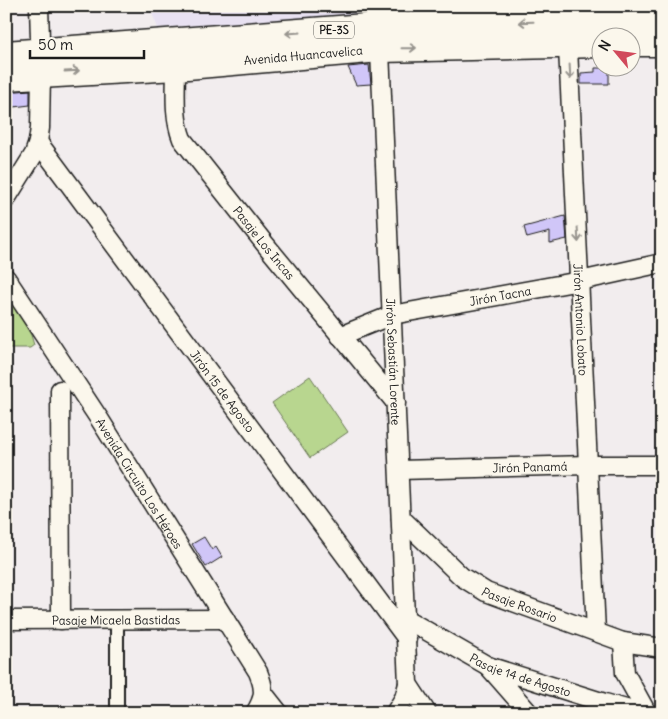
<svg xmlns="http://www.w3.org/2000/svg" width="668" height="719" viewBox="0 0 668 719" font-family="Delius,sans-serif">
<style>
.built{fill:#e8e1f1}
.green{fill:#b8d68f;stroke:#6a7956}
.building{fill:#d0c6f8;stroke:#1c1c1c}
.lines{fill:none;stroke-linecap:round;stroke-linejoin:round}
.pedestrian-casing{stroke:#1c1c1c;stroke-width:16}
.minor-casing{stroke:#1c1c1c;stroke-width:21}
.trunk-casing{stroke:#1c1c1c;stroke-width:31}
.pedestrian{stroke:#fbf7ec;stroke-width:12}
.minor{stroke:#fbf7ec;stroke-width:18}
.trunk{stroke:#fbf7ec;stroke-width:28}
.oneway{stroke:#97948e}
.labels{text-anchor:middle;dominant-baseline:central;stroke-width:5;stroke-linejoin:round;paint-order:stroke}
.shield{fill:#fbf7ec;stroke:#5f5e5a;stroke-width:1}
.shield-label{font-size:11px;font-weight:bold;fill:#1c1c1c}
.street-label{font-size:12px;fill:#1c1c1c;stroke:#fbf7ec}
</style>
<rect width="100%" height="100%" fill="#f2edee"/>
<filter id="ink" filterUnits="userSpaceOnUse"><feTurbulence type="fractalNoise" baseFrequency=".02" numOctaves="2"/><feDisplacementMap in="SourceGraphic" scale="10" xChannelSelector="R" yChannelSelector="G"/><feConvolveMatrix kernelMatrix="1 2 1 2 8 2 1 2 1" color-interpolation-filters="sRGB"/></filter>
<g filter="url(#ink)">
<path class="built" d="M 149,6 L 368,6 L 368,13 L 158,28 Z"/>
<path class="green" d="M 6,292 L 31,335 L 34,345 L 30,348 L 6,348 Z
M 310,376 L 348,432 L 310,458 L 272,403 Z"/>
<path class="building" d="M 369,65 L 371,84 L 356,85 L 348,67 Z
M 595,68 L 609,68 L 609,84 L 581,84 L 581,73 L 595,72 Z
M 30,90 L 30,105 L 6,108 L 6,92 Z
M 565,216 L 567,239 L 550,243 L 550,232 L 527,238 L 524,227 Z
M 204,537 L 212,550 L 216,547 L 222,557 L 206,567 L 192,544 Z"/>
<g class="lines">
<defs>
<path id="pedestrian" d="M 117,713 L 117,620"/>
<g id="minor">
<path id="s1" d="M 378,6 L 408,684 L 427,713"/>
<path id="s2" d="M 566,6 L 596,632"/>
<path id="s3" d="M 176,66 C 176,90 173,116 182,139 L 265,244 L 396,403"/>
<path id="s4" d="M 38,142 L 407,639"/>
<path d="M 6,199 L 34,154 L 38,142 L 40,128 L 41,73 L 39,6"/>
<path id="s5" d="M 6,278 L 100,420 L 258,672 C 265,689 265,697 255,713"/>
<path id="s6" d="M 340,336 L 392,315 L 580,281 L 662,263"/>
<path d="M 60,390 L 61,620"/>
<path id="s7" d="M 399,470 L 589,465 L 662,465"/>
<path id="s8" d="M 401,518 L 462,577 L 486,592 L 623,642 L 662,648"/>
<path id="s9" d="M 406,619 L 488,666 L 605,703 L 640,713"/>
<path id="s10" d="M 6,620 L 225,619"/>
<path d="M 623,642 L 625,673 L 647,713"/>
<path d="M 488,666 L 529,713"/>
<path d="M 264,694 L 279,713"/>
<path d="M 395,713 L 404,698 L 408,684"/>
</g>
<g id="trunk">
<path d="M 630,42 L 662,42"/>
<path d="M 6,55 L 379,27 L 662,18"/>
<path id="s11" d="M 6,76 L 176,66 L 380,48 L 600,43"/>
</g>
</defs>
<use href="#pedestrian" class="pedestrian-casing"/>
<use href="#minor" class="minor-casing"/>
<use href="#trunk" class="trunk-casing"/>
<use href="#pedestrian" class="pedestrian"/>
<use href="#minor" class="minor"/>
<use href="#trunk" class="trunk"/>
</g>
<defs><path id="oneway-shaft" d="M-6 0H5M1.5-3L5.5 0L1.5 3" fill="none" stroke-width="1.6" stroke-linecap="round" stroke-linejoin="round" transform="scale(1.25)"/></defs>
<g class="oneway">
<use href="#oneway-shaft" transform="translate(526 22) rotate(178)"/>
<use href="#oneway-shaft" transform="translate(293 33) rotate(176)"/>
<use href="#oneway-shaft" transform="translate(409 48) rotate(-1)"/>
<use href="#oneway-shaft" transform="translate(72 71) rotate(-3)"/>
<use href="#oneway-shaft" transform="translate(570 72) rotate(87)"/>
<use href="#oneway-shaft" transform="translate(578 235) rotate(87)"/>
</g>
</g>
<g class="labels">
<rect class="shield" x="314" y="21.5" width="40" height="17" rx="4"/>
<g class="shield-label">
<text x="334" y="30">PE-3S</text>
</g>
<g class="street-label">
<text stroke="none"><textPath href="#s11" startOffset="298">Avenida Huancavelica</textPath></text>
<text stroke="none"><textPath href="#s3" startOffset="206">Pasaje Los Incas</textPath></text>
<text stroke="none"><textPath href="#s6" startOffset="166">Jirón Tacna</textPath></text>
<text stroke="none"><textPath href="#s2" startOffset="314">Jirón Antonio Lobato</textPath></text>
<text stroke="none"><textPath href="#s1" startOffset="356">Jirón Sebastián Lorente</textPath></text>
<text stroke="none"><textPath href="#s4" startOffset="310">Jirón 15 de Agosto</textPath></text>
<text stroke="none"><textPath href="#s7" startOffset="131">Jirón Panamá</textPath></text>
<text stroke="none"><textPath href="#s5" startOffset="245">Avenida Circuito Los Héroes</textPath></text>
<text stroke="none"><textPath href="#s8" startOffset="149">Pasaje Rosario</textPath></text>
<text stroke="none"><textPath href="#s10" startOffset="110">Pasaje Micaela Bastidas</textPath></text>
<text stroke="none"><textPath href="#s9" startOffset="128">Pasaje 14 de Agosto</textPath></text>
</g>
</g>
<rect width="668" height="719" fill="none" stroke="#fbf7ec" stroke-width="25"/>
<rect x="12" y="12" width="643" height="694" fill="none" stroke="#1c1c1c" stroke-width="2" filter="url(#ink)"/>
<g transform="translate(616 52) rotate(299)"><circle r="24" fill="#fbf7ec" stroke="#a29f99"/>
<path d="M0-4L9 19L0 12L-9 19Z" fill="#d1495b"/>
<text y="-8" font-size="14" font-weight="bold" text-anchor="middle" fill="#1c1c1c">N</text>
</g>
<path d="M30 50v8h114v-8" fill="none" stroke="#1c1c1c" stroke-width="2.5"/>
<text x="38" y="50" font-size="15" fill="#1c1c1c" stroke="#fbf7ec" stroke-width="4" paint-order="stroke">50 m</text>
</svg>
